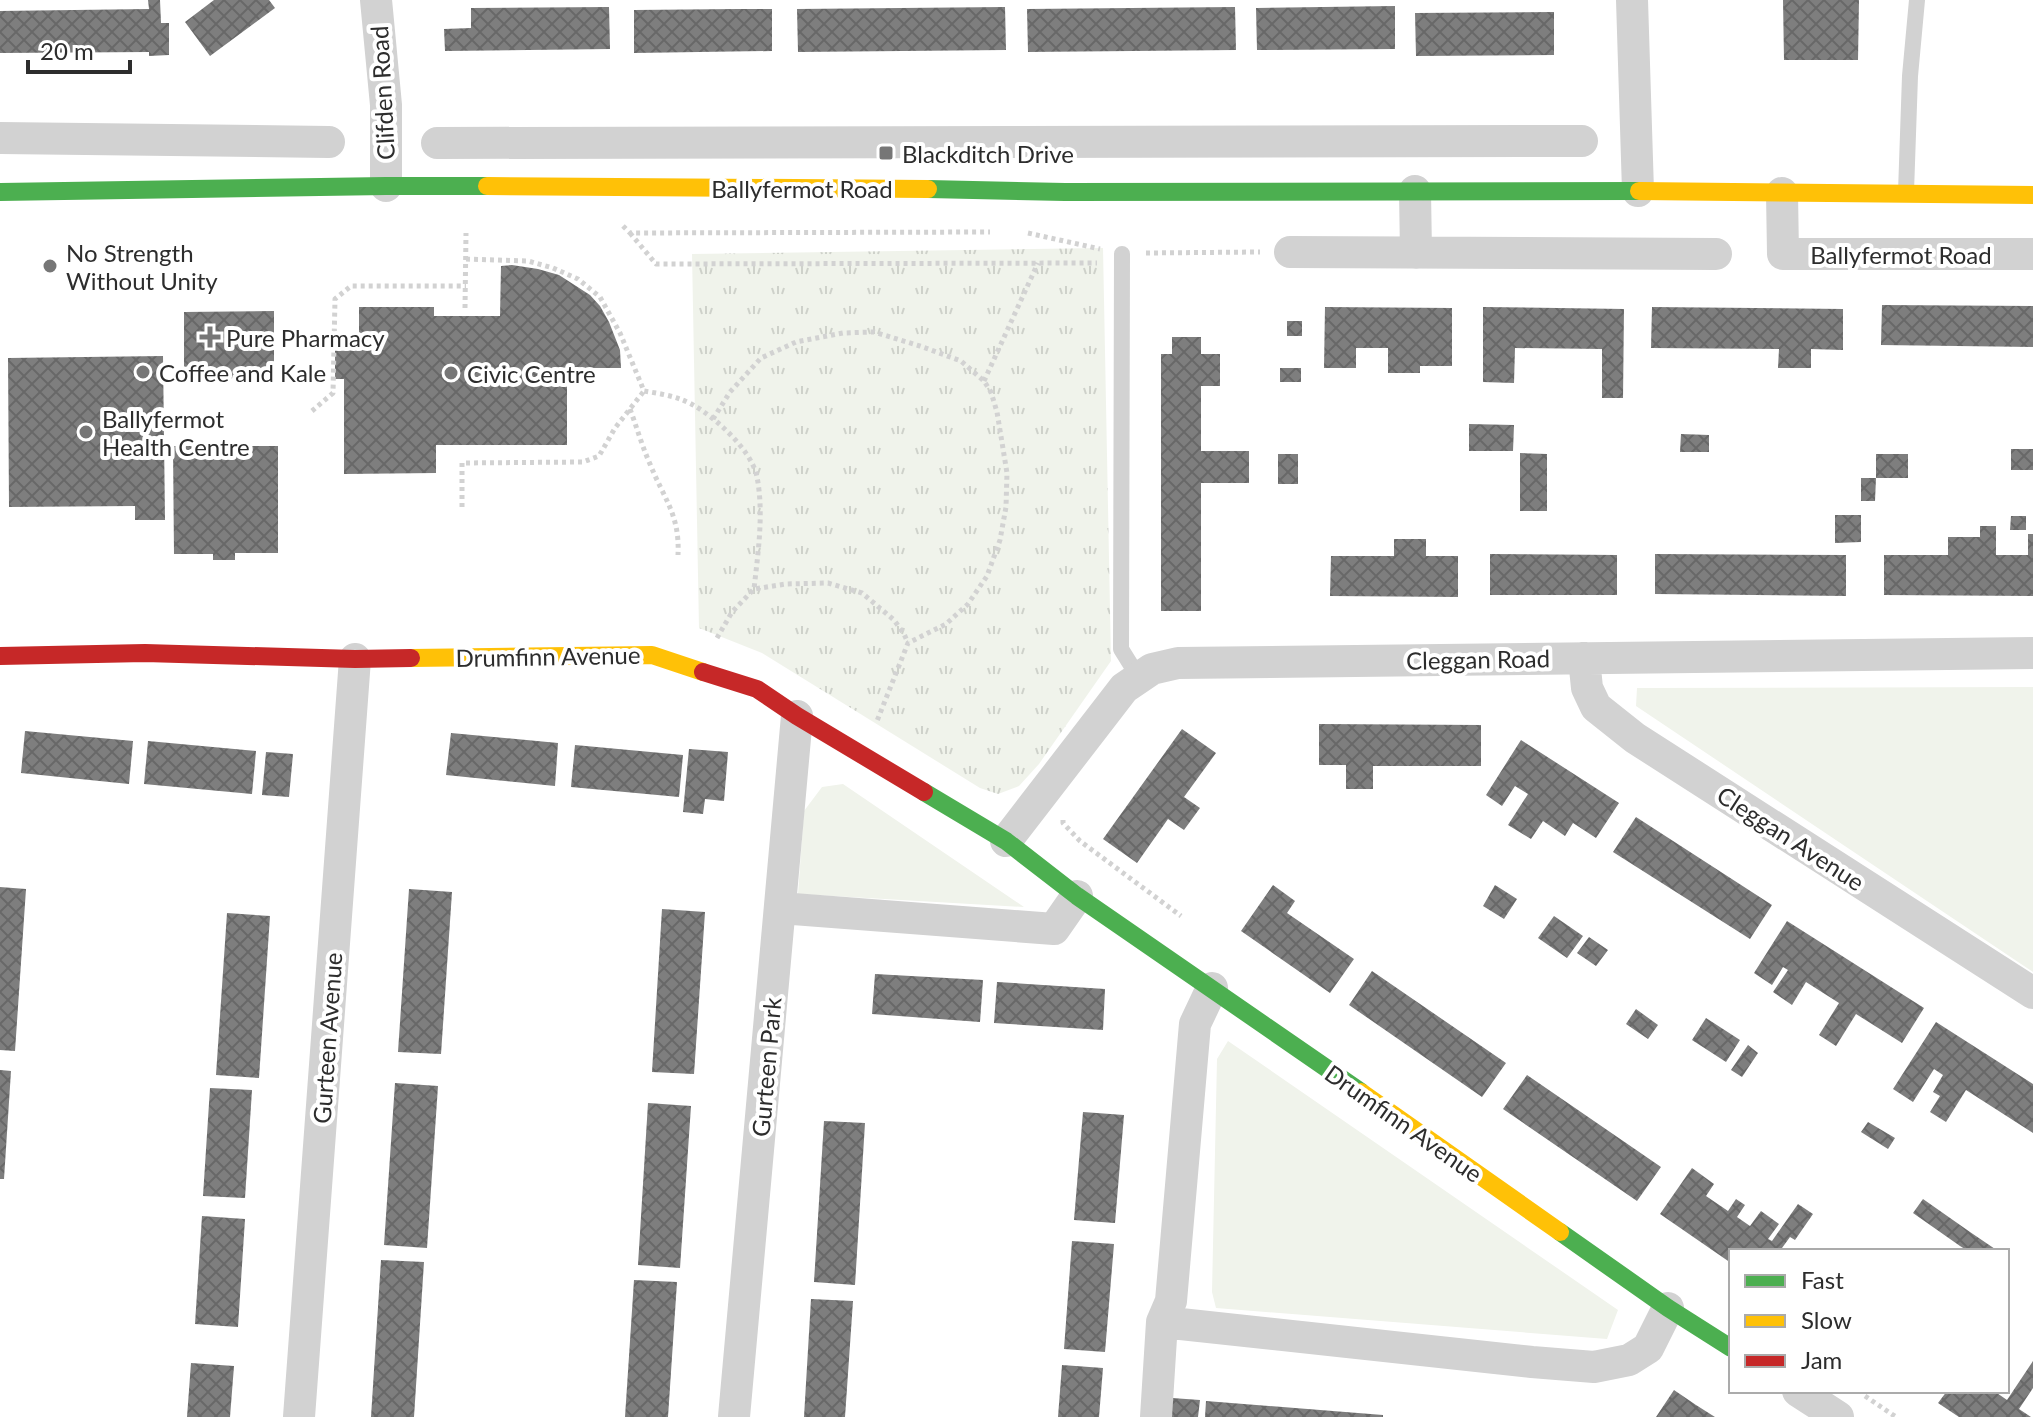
<svg xmlns="http://www.w3.org/2000/svg" width="2033" height="1417" viewBox="0 0 2033 1417" font-family="Lato,sans-serif">
<style>
.grass{fill:#f0f3eb}
.park{fill:url(#park-tufts)}
.building{fill:url(#building-cross-hatch)}
.lines{fill:none;stroke-linecap:round;stroke-linejoin:round}
.path{stroke:#d2d2d2;stroke-width:5;stroke-dasharray:4 4;stroke-linecap:butt}
.lane{stroke:#d2d2d2;stroke-width:16}
.street{stroke:#d2d2d2;stroke-width:32}
.fast{stroke:#4caf50;stroke-width:18}
.slow{stroke:#ffc107;stroke-width:18}
.jam{stroke:#c62828;stroke-width:18}
.poi-dot{fill:#767676;stroke:#fff;stroke-width:3}
.labels{text-anchor:middle;dominant-baseline:central;stroke-width:8;stroke-linejoin:round;paint-order:stroke}
.street-label{font-size:24px;fill:#2d2d2d;stroke:#fff}
.poi-label{font-size:24px;fill:#2d2d2d;stroke:#fff;text-anchor:start}
</style>
<defs>
<pattern id="park-tufts" width="24" height="20" patternUnits="userSpaceOnUse" patternTransform="scale(2)"><rect width="24" height="20" fill="#f0f3eb"/><path d="M3 7l-1-3M5 7V3M7 7l1-3M15 17l-1-3M17 17v-4M19 17l1-3" fill="none" stroke="#ced1ca"/></pattern>
<pattern id="building-cross-hatch" width="8" height="8" patternUnits="userSpaceOnUse" patternTransform="scale(2)"><rect width="8" height="8" fill="#7e7e7e"/><path d="M0 0l8 8M0 8l8-8" fill="none" stroke="#686868"/></pattern>
</defs>
<rect width="100%" height="100%" fill="#fff"/>
<path class="grass" d="M 2033,687 L 2033,972 L 1636,706 L 1637,688 Z
M 843,784 L 1024,907 L 798,894 L 804,811 L 822,787 Z
M 1228,1041 L 1618,1310 L 1607,1339 L 1216,1308 L 1212,1292 L 1217,1059 Z"/>
<path class="park" d="M 1103,248 L 1111,661 L 1039,764 L 1019,786 L 998,794 L 980,788 L 762,653 L 699,628 L 692,254 Z"/>
<path class="building" d="M 148,0 L 160,0 L 161,23 L 169,23 L 169,55 L 149,56 L 149,52 L 0,53 L 0,11 L 149,9 Z
M 214,0 L 269,0 L 275,8 L 210,56 L 185,22 Z
M 1783,0 L 1859,0 L 1858,60 L 1784,60 Z
M 1395,6 L 1395,49 L 1257,50 L 1256,8 Z
M 609,7 L 610,49 L 445,51 L 444,29 L 471,28 L 471,8 Z
M 1005,7 L 1006,50 L 798,52 L 797,9 Z
M 1235,7 L 1236,50 L 1028,52 L 1027,9 Z
M 738,9 L 772,9 L 772,51 L 634,53 L 634,10 Z
M 1554,12 L 1554,55 L 1416,56 L 1415,13 Z
M 512,265 L 538,269 L 559,275 L 590,295 L 600,306 L 609,322 L 620,350 L 621,368 L 567,368 L 567,445 L 436,445 L 436,473 L 344,474 L 344,379 L 335,379 L 335,333 L 359,333 L 359,307 L 434,307 L 434,316 L 500,316 L 501,266 Z
M 1882,305 L 2033,306 L 2033,347 L 1881,345 Z
M 1325,307 L 1452,308 L 1452,366 L 1420,366 L 1420,373 L 1388,373 L 1388,348 L 1356,348 L 1356,368 L 1324,368 Z
M 1483,307 L 1624,309 L 1623,398 L 1602,398 L 1602,349 L 1515,348 L 1514,383 L 1483,382 Z
M 1652,307 L 1843,309 L 1843,350 L 1811,349 L 1811,368 L 1778,368 L 1779,349 L 1651,348 Z
M 274,311 L 274,378 L 184,379 L 184,312 Z
M 1287,321 L 1302,321 L 1302,336 L 1287,336 Z
M 1172,337 L 1201,337 L 1201,354 L 1220,354 L 1220,386 L 1201,386 L 1201,451 L 1249,451 L 1249,483 L 1201,483 L 1201,611 L 1161,611 L 1161,354 L 1172,354 Z
M 163,356 L 165,520 L 135,520 L 135,506 L 9,507 L 8,358 Z
M 1280,368 L 1301,368 L 1301,382 L 1280,382 Z
M 1469,424 L 1514,425 L 1513,451 L 1469,451 Z
M 1681,434 L 1709,435 L 1709,452 L 1680,452 Z
M 173,446 L 278,446 L 278,553 L 235,553 L 235,560 L 213,560 L 213,554 L 174,554 Z
M 2011,449 L 2033,449 L 2033,470 L 2011,470 Z
M 1520,453 L 1547,454 L 1547,511 L 1520,511 Z
M 1278,454 L 1298,454 L 1298,484 L 1278,484 Z
M 1876,454 L 1908,454 L 1908,478 L 1876,478 L 1875,501 L 1861,501 L 1861,478 L 1876,478 Z
M 1835,515 L 1861,515 L 1861,542 L 1835,543 Z
M 2011,516 L 2026,516 L 2026,530 L 2010,530 Z
M 1980,526 L 1996,526 L 1996,555 L 2028,555 L 2028,534 L 2033,534 L 2033,596 L 1884,595 L 1884,555 L 1948,555 L 1948,537 L 1980,537 Z
M 1394,539 L 1426,539 L 1426,556 L 1458,556 L 1458,597 L 1330,596 L 1331,556 L 1394,556 Z
M 1490,554 L 1617,555 L 1617,595 L 1490,595 Z
M 1655,554 L 1846,555 L 1846,596 L 1655,594 Z
M 1319,724 L 1481,725 L 1481,766 L 1373,766 L 1373,789 L 1346,789 L 1346,765 L 1319,765 Z
M 1182,729 L 1216,753 L 1184,797 L 1200,808 L 1184,830 L 1168,819 L 1137,863 L 1103,839 Z
M 25,731 L 133,741 L 129,784 L 21,773 Z
M 451,733 L 558,743 L 555,786 L 446,775 Z
M 1521,740 L 1619,803 L 1596,838 L 1573,823 L 1565,836 L 1543,821 L 1531,839 L 1508,825 L 1528,794 L 1515,786 L 1502,806 L 1486,795 Z
M 148,741 L 256,751 L 252,794 L 144,784 Z
M 575,745 L 683,755 L 679,797 L 571,787 Z
M 689,749 L 728,752 L 724,801 L 705,799 L 703,814 L 683,812 Z
M 266,752 L 293,754 L 289,797 L 262,795 Z
M 1636,817 L 1772,905 L 1750,939 L 1613,852 Z
M 1273,885 L 1295,901 L 1287,913 L 1354,959 L 1330,993 L 1241,931 Z
M 1495,885 L 1517,899 L 1504,919 L 1483,906 Z
M 0,887 L 26,889 L 15,1051 L 0,1050 Z
M 409,889 L 452,892 L 441,1054 L 398,1052 Z
M 662,909 L 705,912 L 694,1074 L 652,1072 Z
M 227,913 L 270,916 L 259,1078 L 216,1075 Z
M 1554,916 L 1583,936 L 1567,958 L 1538,938 Z
M 1787,921 L 1924,1008 L 1902,1043 L 1856,1014 L 1836,1046 L 1819,1035 L 1839,1003 L 1806,982 L 1792,1005 L 1773,992 L 1788,970 L 1783,967 L 1772,985 L 1754,973 Z
M 1589,937 L 1608,950 L 1596,966 L 1577,953 Z
M 1372,971 L 1506,1063 L 1482,1097 L 1349,1005 Z
M 875,974 L 983,980 L 980,1022 L 872,1014 Z
M 997,982 L 1105,989 L 1103,1030 L 994,1023 Z
M 1636,1009 L 1658,1025 L 1648,1039 L 1626,1024 Z
M 1706,1018 L 1740,1040 L 1726,1062 L 1692,1040 Z
M 1936,1022 L 2033,1084 L 2033,1133 L 1966,1090 L 1946,1122 L 1930,1112 L 1940,1096 L 1933,1092 L 1943,1075 L 1934,1069 L 1913,1102 L 1893,1089 Z
M 1748,1045 L 1758,1053 L 1742,1077 L 1731,1070 Z
M 0,1070 L 11,1071 L 4,1179 L 0,1179 Z
M 1527,1075 L 1661,1167 L 1637,1201 L 1503,1109 Z
M 395,1083 L 438,1086 L 427,1248 L 384,1245 Z
M 210,1088 L 252,1090 L 245,1198 L 203,1196 Z
M 648,1103 L 691,1106 L 680,1268 L 638,1265 Z
M 1083,1112 L 1124,1115 L 1115,1223 L 1074,1220 Z
M 824,1121 L 865,1123 L 855,1285 L 814,1282 Z
M 1868,1122 L 1895,1138 L 1888,1149 L 1861,1132 Z
M 1692,1168 L 1714,1184 L 1706,1196 L 1728,1211 L 1736,1199 L 1745,1205 L 1737,1217 L 1750,1226 L 1761,1211 L 1779,1224 L 1768,1239 L 1772,1241 L 1798,1204 L 1813,1214 L 1795,1240 L 1790,1237 L 1782,1248 L 1786,1251 L 1731,1251 L 1731,1263 L 1660,1214 Z
M 1923,1199 L 1970,1232 L 1998,1251 L 1968,1251 L 1960,1246 L 1913,1213 Z
M 202,1216 L 245,1219 L 238,1327 L 195,1324 Z
M 1072,1241 L 1114,1244 L 1105,1352 L 1064,1349 Z
M 381,1260 L 424,1262 L 414,1417 L 371,1417 Z
M 634,1280 L 677,1282 L 668,1417 L 625,1417 Z
M 811,1299 L 853,1301 L 845,1417 L 804,1417 Z
M 2033,1361 L 2033,1388 L 2019,1409 L 2031,1417 L 1959,1417 L 1938,1403 L 1947,1391 L 1994,1391 L 2007,1400 Z
M 191,1363 L 234,1366 L 230,1417 L 187,1417 Z
M 1062,1365 L 1103,1368 L 1099,1417 L 1058,1417 Z
M 1674,1390 L 1696,1405 L 1715,1417 L 1656,1417 Z
M 1172,1398 L 1200,1400 L 1198,1417 L 1170,1417 Z
M 1206,1401 L 1383,1415 L 1383,1417 L 1205,1417 Z"/>
<g class="lines">
<path class="path" d="M 623,226 L 630,233 L 990,232
M 630,233 L 656,264 L 1097,263
M 1028,233 L 1100,249
M 1146,253 L 1260,252
M 466,259 L 528,261 L 553,268 L 578,279 L 600,297 L 620,333 L 644,391 C 656,393 669,395 680,399 C 707,408 752,449 757,477 C 764,513 758,553 754,589
M 465,308 L 466,233
M 984,381 L 1038,263
M 630,409 C 637,428 642,446 650,464 C 664,499 680,515 678,555
M 312,411 L 333,393 L 335,299 L 351,286 L 466,286
M 713,419 L 730,392 L 761,358 L 796,342 L 843,333 L 874,332 L 920,346 L 961,361 L 984,381 L 991,392 L 997,412 L 1007,473 L 1006,507 L 1000,540 L 987,576 L 968,604 L 946,624 L 908,643 L 877,721
M 462,507 L 462,463 L 583,462 L 599,456 L 615,428 L 644,391
M 717,638 L 732,612 L 754,589 L 786,584 L 828,583 L 862,593 L 894,620 L 904,634 L 908,643
M 1063,820 L 1063,823 L 1080,841 L 1181,916
M 1865,1396 L 1896,1417"/>
<path class="lane" d="M 1906,192 L 1910,76 L 1917,0
M 1122,254 L 1121,649 L 1139,678"/>
<path class="street" d="M 376,0 L 386,105 L 386,186
M 1632,0 L 1638,191
M 0,138 L 329,142
M 437,143 L 1582,141
M 1415,191 L 1416,253
M 1782,193 L 1783,254 L 2033,254
M 1290,252 L 1716,254
M 1584,658 L 1587,688 L 1596,707 L 1635,738 L 2033,993
M 1006,841 L 1124,688 L 1152,669 L 1178,663 L 2033,653
M 780,908 L 1054,929 L 1077,896
M 1212,988 L 1195,1024 L 1171,1301 L 1162,1322 L 1532,1362 L 1594,1367 L 1629,1360 L 1648,1348 L 1668,1308
M 1798,1391 L 1838,1417
M 299,1417 L 355,659
M 734,1417 L 797,716
M 1156,1417 L 1162,1322"/>
<path class="fast" d="M 928,189 L 1065,192 L 1639,191
M 0,192 L 386,186 L 487,186
M 924,792 L 1006,841 L 1077,896 L 1361,1092
M 1560,1232 L 1668,1308 L 1731,1348"/>
<path class="slow" d="M 487,186 L 928,189
M 1639,191 L 2033,195
M 411,658 L 652,655 L 703,672
M 1361,1092 L 1560,1232"/>
<path class="jam" d="M 0,656 L 145,653 L 355,659 L 411,658
M 703,672 L 757,689 L 797,716 L 924,792"/>
</g>
<g class="poi-dot">
<rect x="878" y="145" width="16" height="16" rx="4"/>
<circle cx="50" cy="266" r="8"/>
<path d="M206 325h8v8h8v8h-8v8h-8v-8h-8v-8h8z"/>
<circle cx="143" cy="372" r="8"/>
<circle cx="451" cy="373" r="8"/>
<circle cx="86" cy="432" r="8"/>
</g>
<g class="labels">
<g class="street-label">
<text transform="translate(382 93) rotate(-93)">Clifden Road</text>
<text x="802" y="188">Ballyfermot Road</text>
<text x="1901" y="254">Ballyfermot Road</text>
<text transform="translate(548 656) rotate(-1)">Drumfinn Avenue</text>
<text transform="translate(1478 659) rotate(-1)">Cleggan Road</text>
<text transform="translate(1791 838) rotate(33)">Cleggan Avenue</text>
<text transform="translate(327 1038) rotate(-86)">Gurteen Avenue</text>
<text transform="translate(766 1067) rotate(-85)">Gurteen Park</text>
<text transform="translate(1404 1123) rotate(35)">Drumfinn Avenue</text>
</g>
<g class="poi-label">
<text x="902" y="153">Blackditch Drive</text>
<text x="66" y="252">No Strength<tspan x="66" dy="28">Without Unity</tspan></text>
<text x="226" y="337">Pure Pharmacy</text>
<text x="159" y="372">Coffee and Kale</text>
<text x="467" y="373">Civic Centre</text>
<text x="102" y="418">Ballyfermot<tspan x="102" dy="28">Health Centre</tspan></text>
</g>
</g>
<rect x="1729" y="1249" width="280" height="144" fill="#ffffff" stroke="#ababab" stroke-width="2"/>
<rect x="1745" y="1275" width="40" height="12" fill="#4caf50" stroke="#ababab" stroke-width="2"/>
<text x="1801" y="1289" font-size="24" fill="#2d2d2d">Fast</text>
<rect x="1745" y="1315" width="40" height="12" fill="#ffc107" stroke="#ababab" stroke-width="2"/>
<text x="1801" y="1329" font-size="24" fill="#2d2d2d">Slow</text>
<rect x="1745" y="1355" width="40" height="12" fill="#c62828" stroke="#ababab" stroke-width="2"/>
<text x="1801" y="1369" font-size="24" fill="#2d2d2d">Jam</text>
<path d="M28 60v12h102v-12" fill="none" stroke="#2d2d2d" stroke-width="4"/>
<text x="40" y="60" font-size="24" fill="#2d2d2d" stroke="#ffffff" stroke-width="6" paint-order="stroke">20 m</text>
</svg>
